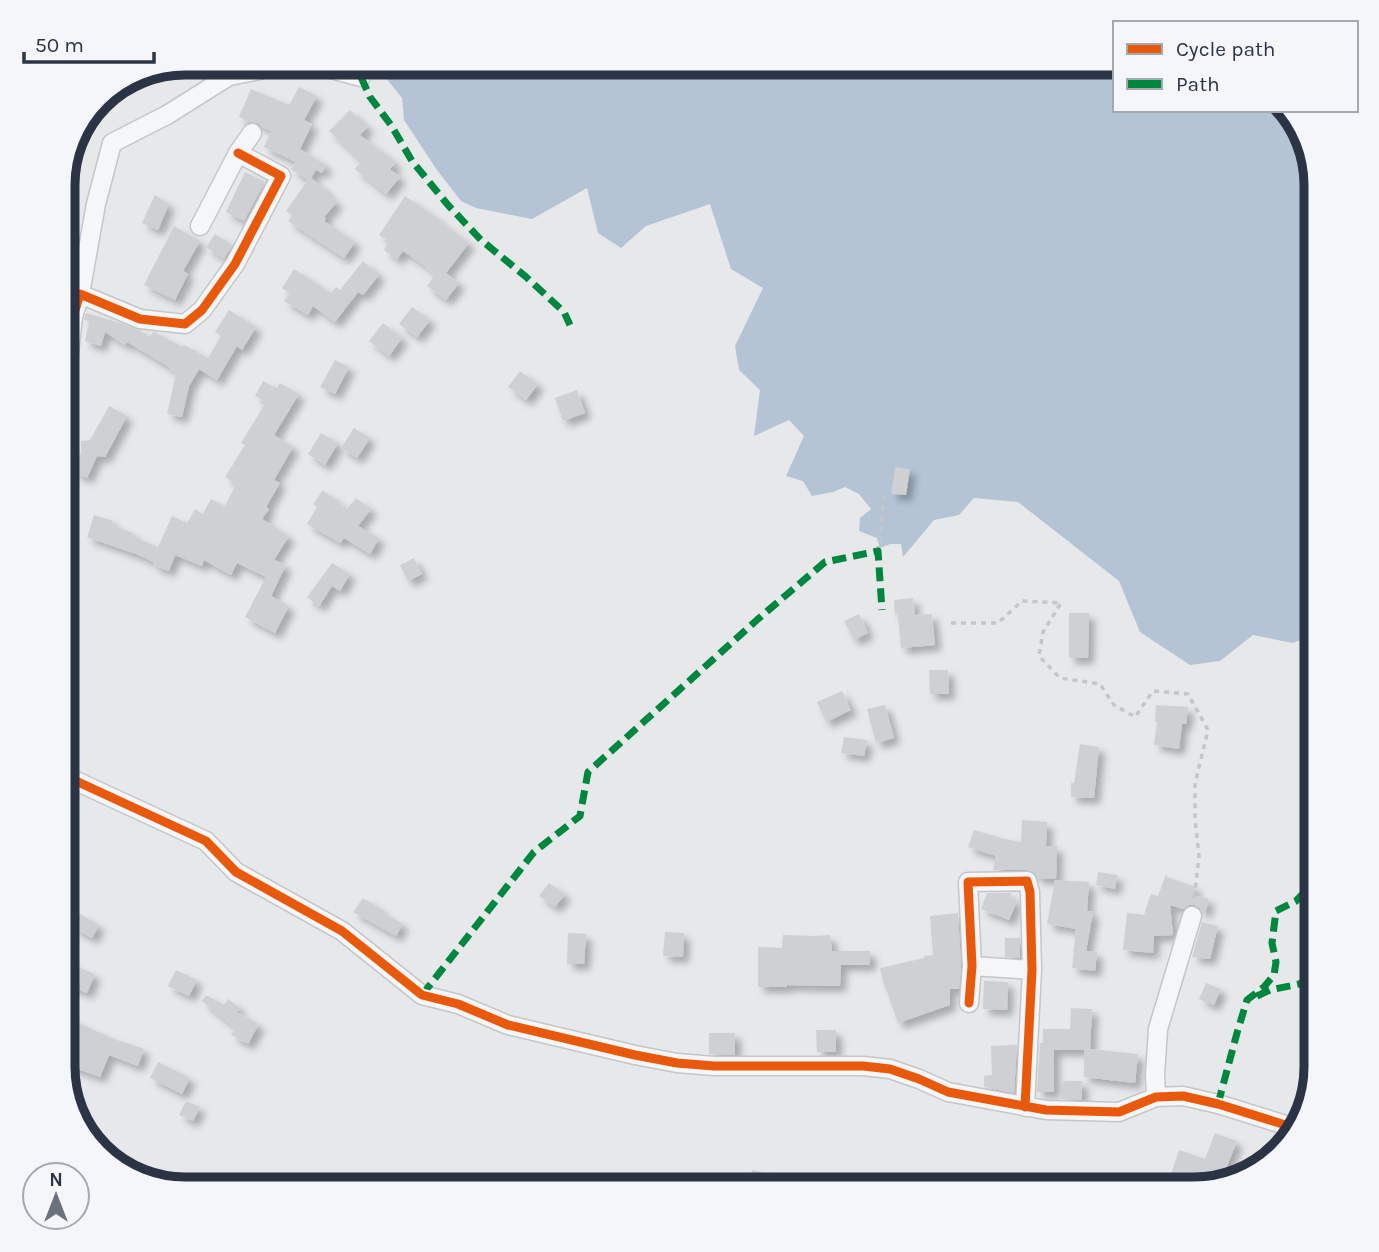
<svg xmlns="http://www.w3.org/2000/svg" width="1379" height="1252" viewBox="0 0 1379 1252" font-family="Karla,sans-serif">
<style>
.water{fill:#b4c4d5}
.building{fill:#ced0d3;filter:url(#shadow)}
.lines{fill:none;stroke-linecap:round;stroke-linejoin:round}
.minor-casing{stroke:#c4c6c8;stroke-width:21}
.path{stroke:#c5c6ca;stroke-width:3.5;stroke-dasharray:5 5;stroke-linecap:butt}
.minor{stroke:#f5f6f7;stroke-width:18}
.quiet{stroke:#00873e;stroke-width:7;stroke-dasharray:14 7;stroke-linecap:butt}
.cycleway-casing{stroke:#f4f6f9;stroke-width:13}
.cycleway{stroke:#e8590c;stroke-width:9}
.rim{fill:none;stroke:#2b3445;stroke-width:9}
</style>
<defs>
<filter id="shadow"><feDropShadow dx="6" dy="6" stdDeviation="3.5" flood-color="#0004"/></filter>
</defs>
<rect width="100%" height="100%" fill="#e6e8ea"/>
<path class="water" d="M 374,63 L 1115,63 L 1115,110 L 1288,110 L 1307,138 L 1316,185 L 1316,634 L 1293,643 L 1253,635 L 1220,661 L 1190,665 L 1140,632 L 1119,581 L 1018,502 L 974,498 L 959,515 L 934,520 L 903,557 L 901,544 L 890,544 L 880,548 L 877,538 L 859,531 L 860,518 L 871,509 L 859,494 L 845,487 L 833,492 L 812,496 L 803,481 L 786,476 L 804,436 L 789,420 L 754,436 L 760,390 L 739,370 L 735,346 L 763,288 L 731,269 L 710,204 L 646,226 L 621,248 L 598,233 L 587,188 L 532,219 L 476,208 L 461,201 L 437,170 L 404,120 L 402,98 Z"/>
<path class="building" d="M 299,87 L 317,96 L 304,120 L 312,124 L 300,149 L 326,165 L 322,173 L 316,170 L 311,178 L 327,191 L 326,193 L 337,202 L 324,217 L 326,218 L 324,221 L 355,242 L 344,258 L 288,221 L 292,215 L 286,211 L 308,180 L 291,169 L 296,162 L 264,147 L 271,131 L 262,127 L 258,123 L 250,122 L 239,117 L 251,89 L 289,105 Z
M 350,110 L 368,127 L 360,135 L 396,163 L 390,169 L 400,177 L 386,194 L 355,169 L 361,161 L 329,131 Z
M 245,172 L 265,182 L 244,221 L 226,212 Z
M 155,195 L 169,204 L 158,230 L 142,223 Z
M 405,196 L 440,220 L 439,221 L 469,243 L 446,273 L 459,283 L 446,300 L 427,286 L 435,275 L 427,269 L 428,268 L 403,251 L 397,259 L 384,250 L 389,241 L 379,235 Z
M 174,226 L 200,241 L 183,271 L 188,274 L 175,300 L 144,285 Z
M 215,234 L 232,245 L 224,259 L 206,247 Z
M 363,261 L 379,275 L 363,295 L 358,292 L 335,322 L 313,306 L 308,315 L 284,301 L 290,293 L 282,288 L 294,269 L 331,293 L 336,287 L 340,290 Z
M 412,307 L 430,320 L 417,337 L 399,324 Z
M 229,310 L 256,327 L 242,350 L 237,346 L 217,380 L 199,369 L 189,386 L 182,417 L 167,414 L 176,374 L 170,370 L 171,368 L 127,342 L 125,345 L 105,332 L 101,346 L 85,341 L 89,322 L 84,319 L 86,313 L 120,323 L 139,330 L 150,337 L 153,332 L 155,332 L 182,347 L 184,345 L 208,358 L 221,336 L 215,332 Z
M 383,323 L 402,338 L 389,356 L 369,341 Z
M 335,360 L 349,367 L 335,394 L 320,387 Z
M 520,371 L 538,384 L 526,400 L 508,387 Z
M 263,381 L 277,388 L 280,383 L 299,394 L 274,435 L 293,447 L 274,480 L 280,483 L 266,507 L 269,509 L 262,519 L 289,536 L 274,560 L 286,565 L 271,596 L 289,606 L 275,633 L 245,617 L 266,577 L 237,563 L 231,575 L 204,560 L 202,566 L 175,555 L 169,571 L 153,565 L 154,562 L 136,554 L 87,537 L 94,515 L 113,521 L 112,525 L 133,533 L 132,536 L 158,547 L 172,516 L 187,523 L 195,509 L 203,514 L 211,499 L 225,506 L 236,484 L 225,477 L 245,445 L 241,443 L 266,402 L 255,396 Z
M 577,390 L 585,413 L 563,421 L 555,398 Z
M 109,406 L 127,416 L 105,457 L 97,456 L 87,478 L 72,471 L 81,453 L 81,441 L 90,440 Z
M 354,428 L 370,438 L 357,458 L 341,448 Z
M 321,433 L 338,443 L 325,465 L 308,454 Z
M 895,467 L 910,469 L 906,495 L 891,494 Z
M 323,490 L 347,509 L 356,498 L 371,509 L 358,526 L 379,538 L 370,554 L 344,538 L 340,543 L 307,524 L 317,507 L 313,504 Z
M 414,558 L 422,574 L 408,581 L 400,565 Z
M 332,563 L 350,574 L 340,591 L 332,586 L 319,606 L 307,597 Z
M 913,598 L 915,615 L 932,614 L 935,645 L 901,648 L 898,615 L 895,615 L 894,600 Z
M 1069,613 L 1089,613 L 1088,658 L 1069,658 Z
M 859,614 L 868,633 L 854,640 L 844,621 Z
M 929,670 L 948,670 L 949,694 L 930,694 Z
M 842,691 L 851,710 L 826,722 L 817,702 Z
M 885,705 L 894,738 L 876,743 L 867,709 Z
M 1156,705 L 1188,707 L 1186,724 L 1182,724 L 1179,749 L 1154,745 L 1157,722 L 1155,721 Z
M 844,737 L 867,740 L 864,756 L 841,753 Z
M 1080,744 L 1099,747 L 1094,798 L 1071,797 L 1071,783 L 1074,783 Z
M 1022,820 L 1047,822 L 1046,846 L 1057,846 L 1056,879 L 1038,878 L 1035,873 L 1027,870 L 993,870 L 996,856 L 968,847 L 974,830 L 1005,839 L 1021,842 Z
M 1098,872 L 1117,875 L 1115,889 L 1096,885 Z
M 1166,874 L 1167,877 L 1196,887 L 1193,895 L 1209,899 L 1205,915 L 1200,908 L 1195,905 L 1189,905 L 1183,909 L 1170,905 L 1173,935 L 1154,936 L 1153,953 L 1123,950 L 1127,913 L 1144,915 L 1151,894 L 1158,896 Z
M 1055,880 L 1089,882 L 1087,911 L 1093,912 L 1086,951 L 1097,952 L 1095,971 L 1072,968 L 1076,929 L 1047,924 Z
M 549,883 L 565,894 L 555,907 L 539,896 Z
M 987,893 L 1011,893 L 1010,899 L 1017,901 L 1009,920 L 981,909 Z
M 363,898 L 381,909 L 379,911 L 403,924 L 396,936 L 353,912 Z
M 958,913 L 961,966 L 959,989 L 950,989 L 950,1005 L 898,1023 L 886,989 L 885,989 L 880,968 L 924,958 L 924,956 L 933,955 L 930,916 Z
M 80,914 L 99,925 L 92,938 L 72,927 Z
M 1202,922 L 1218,926 L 1210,959 L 1192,957 Z
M 665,932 L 684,933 L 683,957 L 663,956 Z
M 568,933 L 586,934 L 584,964 L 567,964 Z
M 783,935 L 815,936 L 830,935 L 832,951 L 870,951 L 870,965 L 841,965 L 840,986 L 787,985 L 787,987 L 758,987 L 758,947 L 782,948 Z
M 1005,938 L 1020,938 L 1020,958 L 1005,957 Z
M 63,961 L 95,974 L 87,993 L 63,983 Z
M 176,970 L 197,980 L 189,996 L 168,986 Z
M 984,981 L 1008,982 L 1007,1010 L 983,1009 Z
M 1206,983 L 1221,989 L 1214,1005 L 1199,999 Z
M 206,995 L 224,1005 L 228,999 L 240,1008 L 237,1012 L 259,1024 L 248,1044 L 231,1035 L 235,1028 L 202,1001 Z
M 1071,1008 L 1092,1009 L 1090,1049 L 1138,1054 L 1135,1083 L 1084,1077 L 1084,1050 L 1054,1050 L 1054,1092 L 1037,1092 L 1040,1043 L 1043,1043 L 1043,1029 L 1070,1029 Z
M 63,1016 L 114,1039 L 144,1049 L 138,1066 L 109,1055 L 100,1077 L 63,1064 Z
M 816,1030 L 836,1030 L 836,1052 L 817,1052 Z
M 709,1033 L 735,1033 L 735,1055 L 709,1054 Z
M 1017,1045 L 1014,1093 L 984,1087 L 984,1076 L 992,1075 L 991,1046 Z
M 158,1062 L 190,1078 L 182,1094 L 150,1078 Z
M 1061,1081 L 1082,1081 L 1082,1100 L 1061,1099 Z
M 186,1101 L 200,1107 L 193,1121 L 179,1115 Z
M 1215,1133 L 1237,1141 L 1220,1184 L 1212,1185 L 1192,1177 L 1190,1185 L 1187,1184 L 1185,1189 L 1170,1189 L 1173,1179 L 1170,1178 L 1179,1150 L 1205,1159 Z
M 752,1170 L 781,1177 L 778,1189 L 747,1189 Z"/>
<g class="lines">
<defs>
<path id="minor" d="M 310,63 L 361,77
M 200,226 L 238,153 L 252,133
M 80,294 L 96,204 L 112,143 L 167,115 L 229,76 L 260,70 L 278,63
M 63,406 L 73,317 L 80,294 L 140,319 L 185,324 L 202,310 L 235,264 L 281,176 L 238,153
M 63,775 L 206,841 L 236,872 L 342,931 L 422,995 L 458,1004 L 508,1025 L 635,1055 L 677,1063 L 714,1066 L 863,1066 L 890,1069 L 919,1079 L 948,1092 L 1046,1110 L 1119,1112 L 1156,1097 L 1183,1096 L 1218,1104 L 1292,1127
M 972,966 L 1032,970
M 969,1003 L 972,966 L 968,882 L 1027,881 L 1030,892 L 1032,970 L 1025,1107
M 1156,1097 L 1155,1075 L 1158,1029 L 1192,916"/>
</defs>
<use href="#minor" class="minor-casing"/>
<path class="path" d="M 878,551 L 884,496
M 951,623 L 998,623 L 1022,601 L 1061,603 L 1043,632 L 1039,656 L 1060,678 L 1100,684 L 1114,705 L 1135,717 L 1153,691 L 1188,694 L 1208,730 L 1195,784 L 1195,818 L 1199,856 L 1194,900"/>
<use href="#minor" class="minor"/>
<path class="quiet" d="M 361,77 L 370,97 L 391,125 L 412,161 L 448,205 L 481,240 L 525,276 L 564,312 L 570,325
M 422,995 L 534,852 L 580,816 L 588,772 L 758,619 L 825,562 L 878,551 L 882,610
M 1257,996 L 1270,990 L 1299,984 L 1316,975
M 1218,1104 L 1237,1033 L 1247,1000 L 1264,987 L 1274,975 L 1276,962 L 1272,943 L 1276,911 L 1296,901 L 1316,880"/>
<defs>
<path id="cycleway" d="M 63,406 L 73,317 L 80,294 L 140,319 L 185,324 L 202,310 L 235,264 L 281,176 L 238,153
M 63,775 L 206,841 L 236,872 L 342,931 L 422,995 L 458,1004 L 508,1025 L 635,1055 L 677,1063 L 714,1066 L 863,1066 L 890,1069 L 919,1079 L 948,1092 L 1046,1110 L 1119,1112 L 1156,1097 L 1183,1096 L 1218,1104 L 1292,1127
M 969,1003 L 972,966 L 968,882 L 1027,881 L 1030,892 L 1032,970 L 1025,1107"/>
</defs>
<use href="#cycleway" class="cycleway-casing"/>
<use href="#cycleway" class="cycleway"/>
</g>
<path d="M0 0H1379V1252H0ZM185 75H1194A110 110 0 0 1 1304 185V1067A110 110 0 0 1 1194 1177H185A110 110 0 0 1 75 1067V185A110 110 0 0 1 185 75Z" fill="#f4f6f9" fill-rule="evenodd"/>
<path class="rim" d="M185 75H1194A110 110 0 0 1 1304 185V1067A110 110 0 0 1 1194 1177H185A110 110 0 0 1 75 1067V185A110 110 0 0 1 185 75Z"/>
<rect x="1113" y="21" width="245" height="91" fill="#f4f6f9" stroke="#a4a8b1" stroke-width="2"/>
<rect x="1127" y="44" width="35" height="10" fill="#e8590c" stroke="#a4a8b1" stroke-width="2"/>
<text x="1176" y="56" font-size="21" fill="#2b3445">Cycle path</text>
<rect x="1127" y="79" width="35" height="10" fill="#00873e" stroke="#a4a8b1" stroke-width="2"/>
<text x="1176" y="91" font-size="21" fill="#2b3445">Path</text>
<g transform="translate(56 1196)"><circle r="33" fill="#f4f6f9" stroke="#a4a8b1" stroke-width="2"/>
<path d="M0-5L12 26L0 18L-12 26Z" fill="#6c737f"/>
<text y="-10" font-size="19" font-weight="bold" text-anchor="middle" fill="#2b3445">N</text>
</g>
<path d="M24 52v10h130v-10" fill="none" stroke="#2b3445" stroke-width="3.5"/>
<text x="35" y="52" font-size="21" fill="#2b3445" stroke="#f4f6f9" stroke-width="5" paint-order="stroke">50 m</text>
</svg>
